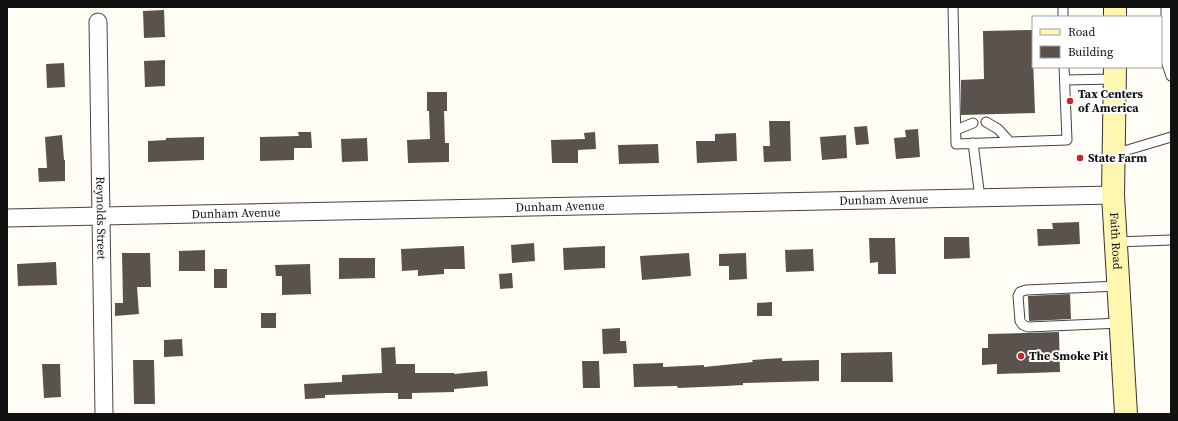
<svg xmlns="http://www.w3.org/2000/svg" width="1178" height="421" viewBox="0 0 1178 421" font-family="'Source Serif 4',serif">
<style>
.building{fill:#5a524d}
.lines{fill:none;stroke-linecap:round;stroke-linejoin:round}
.service-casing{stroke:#444;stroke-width:11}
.minor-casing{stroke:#444;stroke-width:19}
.secondary-casing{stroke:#333;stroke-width:24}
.service{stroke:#fff;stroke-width:9}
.minor{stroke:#fff;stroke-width:17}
.secondary{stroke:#fff6b0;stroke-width:22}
.poi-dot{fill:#c4262e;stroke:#fff;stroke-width:1.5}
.labels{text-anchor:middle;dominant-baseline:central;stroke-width:4;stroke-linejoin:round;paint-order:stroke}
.poi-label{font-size:12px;font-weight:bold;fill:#111;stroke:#fff;text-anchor:start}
.street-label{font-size:12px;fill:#111;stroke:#fff}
</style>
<rect width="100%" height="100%" fill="#fffdf5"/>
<path class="building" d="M 164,10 L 165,37 L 144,38 L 143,11 Z
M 1032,30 L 1035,113 L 961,115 L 961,80 L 984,79 L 983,31 Z
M 165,60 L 165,86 L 145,87 L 144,61 Z
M 64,63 L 65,87 L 47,88 L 46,64 Z
M 427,92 L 447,92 L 447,111 L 444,111 L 445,143 L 449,143 L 449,162 L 408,163 L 407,140 L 430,139 L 429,111 L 427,111 Z
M 769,121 L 790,121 L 791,161 L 764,162 L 763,146 L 770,146 Z
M 867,126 L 869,144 L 856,145 L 854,127 Z
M 918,129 L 920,157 L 896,159 L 894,138 L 906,137 L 905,130 Z
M 298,132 L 311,132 L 312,148 L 294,148 L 294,160 L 260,161 L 260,137 L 299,136 Z
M 595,132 L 596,149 L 578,150 L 578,163 L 552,163 L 551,140 L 585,139 L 584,133 Z
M 736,133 L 737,161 L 697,163 L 696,141 L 715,141 L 715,134 Z
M 62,135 L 64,160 L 65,160 L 65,181 L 39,182 L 38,168 L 47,168 L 45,137 Z
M 846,135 L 847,158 L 822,160 L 820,137 Z
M 204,137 L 204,160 L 148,162 L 148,141 L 166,140 L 166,138 Z
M 367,138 L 368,161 L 342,162 L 341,139 Z
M 658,144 L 659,163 L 619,164 L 618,145 Z
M 1079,222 L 1080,244 L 1038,246 L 1037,229 L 1053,229 L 1052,223 Z
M 944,237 L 969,237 L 970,258 L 944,259 Z
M 869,238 L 895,238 L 896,274 L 878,274 L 878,262 L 870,263 Z
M 534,243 L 535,261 L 512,263 L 511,245 Z
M 464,246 L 465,269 L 444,269 L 444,274 L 418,276 L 418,270 L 402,271 L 401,249 Z
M 605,246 L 605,268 L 564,270 L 563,248 Z
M 813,249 L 814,271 L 786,272 L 785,250 Z
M 205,250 L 205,271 L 179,271 L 179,251 Z
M 122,253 L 150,253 L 151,287 L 137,287 L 139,314 L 115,316 L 115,303 L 123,303 Z
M 689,253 L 691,276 L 642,280 L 640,256 Z
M 746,253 L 747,279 L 729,280 L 729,266 L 719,266 L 719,254 Z
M 339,258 L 375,258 L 375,278 L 339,279 Z
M 56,262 L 57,285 L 18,286 L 17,264 Z
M 310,264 L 311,294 L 282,295 L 282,276 L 276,276 L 275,265 Z
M 214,269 L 227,269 L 227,288 L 214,288 Z
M 512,273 L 513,288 L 500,289 L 499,274 Z
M 1070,294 L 1071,319 L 1029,321 L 1028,296 Z
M 772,302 L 772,316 L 757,316 L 757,303 Z
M 261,313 L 276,313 L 276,328 L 261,328 Z
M 620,328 L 620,341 L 626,341 L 627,353 L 603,354 L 602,329 Z
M 1059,332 L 1060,372 L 997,374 L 997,364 L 982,365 L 982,348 L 988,348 L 988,334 Z
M 182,339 L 183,356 L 164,357 L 164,340 Z
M 395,347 L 396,364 L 415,364 L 415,373 L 454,373 L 454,374 L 487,371 L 488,386 L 454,389 L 454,392 L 412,393 L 412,399 L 398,399 L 398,393 L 386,393 L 325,395 L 325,398 L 305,399 L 304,384 L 342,382 L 342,375 L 382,373 L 381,348 Z
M 892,352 L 893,382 L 841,382 L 841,353 Z
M 782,358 L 782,361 L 819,360 L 819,381 L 743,383 L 743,385 L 726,386 L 678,388 L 677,386 L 634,387 L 633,364 L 663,363 L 663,367 L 704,365 L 704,367 L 753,362 L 752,360 Z
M 133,360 L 154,360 L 155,404 L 134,404 Z
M 582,361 L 599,361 L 600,388 L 583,388 Z
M 42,364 L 60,364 L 61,397 L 44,398 Z"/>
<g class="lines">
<defs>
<path id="service" d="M 953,7 L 956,144 L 1067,140 L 1064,67
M 1063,7 L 1063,17
M 1166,7 L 1166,61 L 1171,76
M 1065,80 L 1114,79
M 986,122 L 998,129 L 1010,142
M 956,130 L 973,123
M 973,143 L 980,198
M 1114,154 L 1171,137
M 1116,242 L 1171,240
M 1119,286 L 1026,290 L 1020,292 L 1018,296 L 1020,321 L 1023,325 L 1028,327 L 1121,323"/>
<g id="minor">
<path id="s1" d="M 98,22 L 104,414"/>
<path id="s2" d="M 7,218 L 1113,195"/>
</g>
<g id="secondary">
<path d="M 1115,17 L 1115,7"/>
<path id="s3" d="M 1115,67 L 1113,195 L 1126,414"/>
</g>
</defs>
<use href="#service" class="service-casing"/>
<use href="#minor" class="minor-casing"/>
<use href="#secondary" class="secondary-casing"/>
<use href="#service" class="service"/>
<use href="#minor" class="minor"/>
<use href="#secondary" class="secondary"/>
</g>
<g class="poi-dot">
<circle cx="1070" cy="101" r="4"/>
<circle cx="1080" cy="158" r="4"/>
<circle cx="1021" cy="356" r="4"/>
</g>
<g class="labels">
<g class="poi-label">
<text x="1078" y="94">Tax Centers<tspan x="1078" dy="14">of America</tspan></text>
<text x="1088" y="158">State Farm</text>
<text x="1029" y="356">The Smoke Pit</text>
</g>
<g class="street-label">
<text stroke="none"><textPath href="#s2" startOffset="877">Dunham Avenue</textPath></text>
<text stroke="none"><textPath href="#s2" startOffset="553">Dunham Avenue</textPath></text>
<text stroke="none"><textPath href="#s2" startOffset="229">Dunham Avenue</textPath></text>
<text stroke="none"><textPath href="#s1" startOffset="196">Reynolds Street</textPath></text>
<text stroke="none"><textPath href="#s3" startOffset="174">Faith Road</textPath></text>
</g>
</g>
<rect width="1178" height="421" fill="none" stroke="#111111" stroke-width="16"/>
<rect x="1032" y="16" width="130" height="52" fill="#ffffff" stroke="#a0a0a0"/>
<rect x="1040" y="29" width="20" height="6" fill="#fff6b0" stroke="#a0a0a0"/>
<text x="1068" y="36" font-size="12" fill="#111111">Road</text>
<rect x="1040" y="46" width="20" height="12" fill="#5a524d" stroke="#a0a0a0"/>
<text x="1068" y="56" font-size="12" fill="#111111">Building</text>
</svg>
